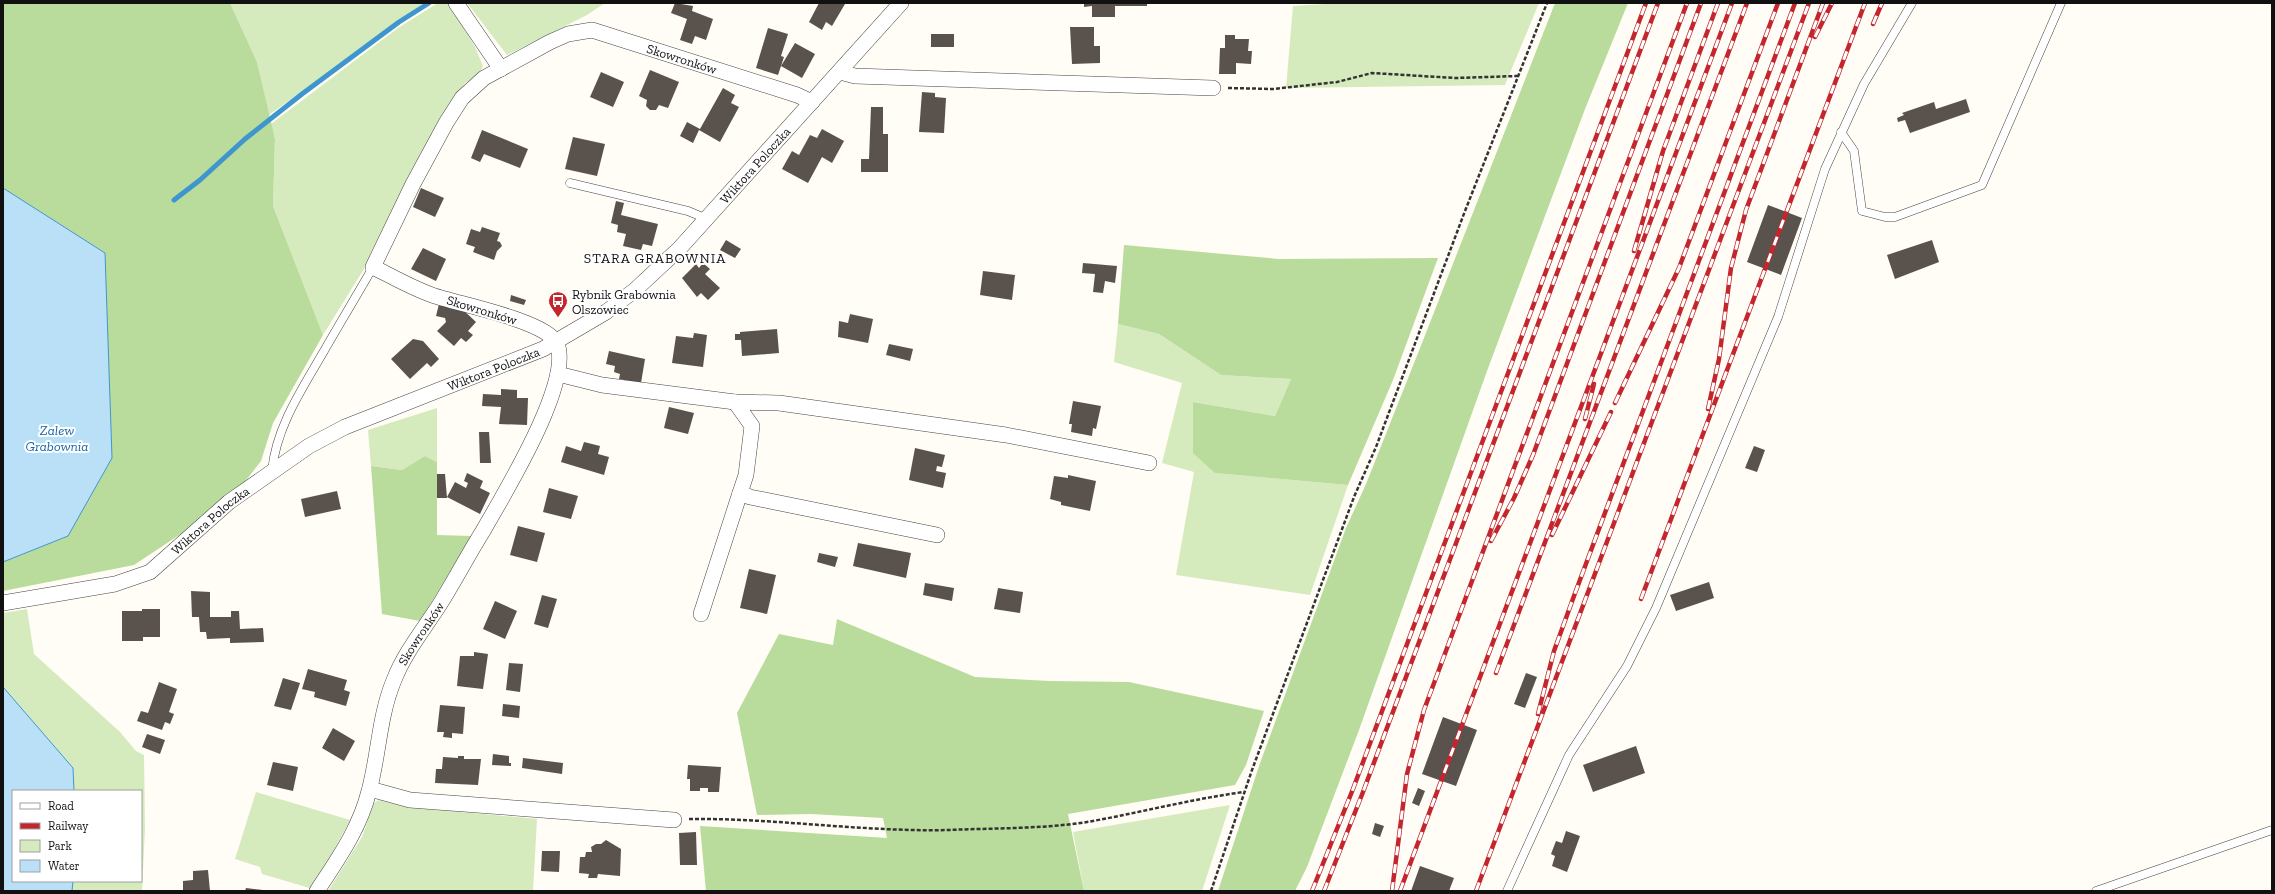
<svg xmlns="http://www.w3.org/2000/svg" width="2275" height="894" viewBox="0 0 2275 894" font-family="'Zilla Slab',serif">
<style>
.green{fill:#d5ebbd}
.forest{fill:#b9dc9c}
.water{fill:#b9e0f7;stroke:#3f96cf}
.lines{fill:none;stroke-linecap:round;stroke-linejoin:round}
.stream{stroke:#3f96cf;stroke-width:5}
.building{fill:#5a524d}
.service-casing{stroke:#444;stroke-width:9}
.minor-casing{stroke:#444;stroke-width:16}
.path{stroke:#333;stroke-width:2.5;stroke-dasharray:4 2;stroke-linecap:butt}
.service{stroke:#fff;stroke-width:8}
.minor{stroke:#fff;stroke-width:15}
.rail-casing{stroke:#c4262e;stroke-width:4.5}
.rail{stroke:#fff;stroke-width:3;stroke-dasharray:9;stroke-linecap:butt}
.labels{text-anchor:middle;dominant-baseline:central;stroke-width:4;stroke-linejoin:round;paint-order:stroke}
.street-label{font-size:13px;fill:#111;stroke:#fff}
.poi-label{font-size:13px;fill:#111;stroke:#fff;text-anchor:start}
.neighbourhood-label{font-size:14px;letter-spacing:1px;fill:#111;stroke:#fff}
.water-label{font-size:14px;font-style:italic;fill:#1768a6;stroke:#fff}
</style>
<rect width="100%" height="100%" fill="#fffdf5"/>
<path class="green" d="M 230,3 L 407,4 L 424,3 L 269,115 L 257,62 Z
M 438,3 L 449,3 L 475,47 L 483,66 L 479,74 L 465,83 L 450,107 L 367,264 L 323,335 L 273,206 L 275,139 L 271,124 L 398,28 Z
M 467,3 L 605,3 L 587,15 L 507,55 Z
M 1341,3 L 1539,3 L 1505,85 L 1286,88 L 1293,6 Z
M 1118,324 L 1159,334 L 1221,375 L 1291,379 L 1275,416 L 1193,402 L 1215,473 L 1348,485 L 1310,595 L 1176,575 L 1194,472 L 1162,463 L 1182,383 L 1114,362 Z
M 437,408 L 437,462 L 425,456 L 402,470 L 371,466 L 368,430 Z
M 27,609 L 34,654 L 120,732 L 136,751 L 144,755 L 145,829 L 142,891 L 72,891 L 73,881 L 141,881 L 141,791 L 74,791 L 73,768 L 3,687 L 3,613 Z
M 256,792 L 350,820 L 313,889 L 262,874 L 260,867 L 235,859 Z
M 379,800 L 407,807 L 537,819 L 533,891 L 328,891 L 362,837 L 374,803 Z
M 1230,805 L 1202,891 L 1084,891 L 1073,832 Z"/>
<path class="forest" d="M 3,3 L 230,3 L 257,62 L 275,139 L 273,206 L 323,335 L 273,423 L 261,461 L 229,502 L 134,565 L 3,591 L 3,562 L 68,536 L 105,253 L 3,188 Z
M 1555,3 L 1628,3 L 1585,109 L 1487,371 L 1359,730 L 1307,867 L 1295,891 L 1218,891 L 1259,766 L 1346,528 L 1366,484 L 1422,343 Z
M 1124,245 L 1279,259 L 1438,258 L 1393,380 L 1348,485 L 1215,473 L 1193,453 L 1193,402 L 1275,416 L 1291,379 L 1221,375 L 1159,334 L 1118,324 Z
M 425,456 L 437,462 L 437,535 L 472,536 L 420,621 L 382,614 L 371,466 L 402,470 Z
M 837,619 L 975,677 L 1050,681 L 1129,682 L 1264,711 L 1246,765 L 1235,785 L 1068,814 L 1084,891 L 706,891 L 700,826 L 887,838 L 883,818 L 811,814 L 757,815 L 737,713 L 779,634 L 833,645 Z"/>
<path class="water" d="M 3,188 L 105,253 L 112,458 L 68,536 L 3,562 Z
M 3,687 L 73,768 L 74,791 L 13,791 L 13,881 L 73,881 L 72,891 L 3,891 Z"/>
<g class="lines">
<path class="stream" d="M 174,200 L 200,180 L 245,139 L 302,94 L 399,22 L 429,3"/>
</g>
<path class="building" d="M 675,3 L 693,6 L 692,11 L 713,19 L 706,40 L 695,36 L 692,44 L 680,40 L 687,19 L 671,13 Z
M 819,3 L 845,4 L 832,26 L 826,22 L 822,30 L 809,22 Z
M 1084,3 L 1147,3 L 1147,6 L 1115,6 L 1115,17 L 1092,17 L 1092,6 L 1084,7 Z
M 1070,27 L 1094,27 L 1094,46 L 1100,46 L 1100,63 L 1072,64 Z
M 768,28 L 788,34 L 781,56 L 784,57 L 778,75 L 756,68 Z
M 931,34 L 954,34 L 954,47 L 931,47 Z
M 1225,35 L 1235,35 L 1235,39 L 1249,39 L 1248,51 L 1252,51 L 1251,64 L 1236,63 L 1236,74 L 1219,74 L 1220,48 L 1225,48 Z
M 795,43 L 815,54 L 802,78 L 781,66 Z
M 650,70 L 679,82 L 668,108 L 659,105 L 656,110 L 650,110 L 646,106 L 647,100 L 639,96 Z
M 601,72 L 624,82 L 613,107 L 590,97 Z
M 723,88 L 735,95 L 731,103 L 739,107 L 720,142 L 699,130 L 693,143 L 680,136 L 687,122 L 700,129 Z
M 922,92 L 935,93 L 935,97 L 946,98 L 944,133 L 919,132 Z
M 1966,99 L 1970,112 L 1910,133 L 1905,120 L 1898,122 L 1897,118 L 1904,115 L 1902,113 L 1934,102 L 1936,109 Z
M 871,107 L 883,107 L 883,134 L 888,134 L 888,172 L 861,172 L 861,159 L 869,159 Z
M 822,129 L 844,141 L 832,163 L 822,157 L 808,183 L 782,169 L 792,151 L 799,155 L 810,135 L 817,138 Z
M 482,130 L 528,149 L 520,168 L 484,154 L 480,162 L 471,158 Z
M 573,137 L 605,144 L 597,176 L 565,169 Z
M 421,188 L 444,198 L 435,217 L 413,207 Z
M 616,201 L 624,203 L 621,215 L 658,224 L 652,246 L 643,244 L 641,250 L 623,246 L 626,234 L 617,232 L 618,225 L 611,223 Z
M 1768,205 L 1802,218 L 1781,275 L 1747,262 Z
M 482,227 L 500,233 L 497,241 L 500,242 L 502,246 L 497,251 L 494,260 L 473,252 L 475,247 L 466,244 L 471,229 L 480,232 Z
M 726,240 L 741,249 L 735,258 L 720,250 Z
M 1932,240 L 1939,262 L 1895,279 L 1887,255 Z
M 423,248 L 446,259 L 436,281 L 411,269 Z
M 703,263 L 710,269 L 705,274 L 720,288 L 708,300 L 701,293 L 697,297 L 682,278 L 696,264 L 699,268 Z
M 1083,263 L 1117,266 L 1115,283 L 1105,281 L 1103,293 L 1093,292 L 1095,274 L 1082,273 Z
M 983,271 L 1015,275 L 1012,300 L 980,295 Z
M 511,295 L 526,300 L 524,305 L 510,301 Z
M 439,304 L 460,307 L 476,322 L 468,331 L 473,335 L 466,342 L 461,338 L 454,346 L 437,331 L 446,322 L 445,318 L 436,316 Z
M 850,314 L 873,319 L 868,343 L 838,337 L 839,321 L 848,323 Z
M 777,329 L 779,353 L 742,356 L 741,340 L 735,340 L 735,334 L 740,334 L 740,332 Z
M 694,333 L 707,335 L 703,367 L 672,363 L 676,336 L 693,338 Z
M 413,339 L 423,341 L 439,359 L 431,367 L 427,363 L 410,379 L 391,359 Z
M 889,344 L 913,349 L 910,361 L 886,355 Z
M 609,351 L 645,359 L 641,383 L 619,379 L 620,374 L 614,372 L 615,366 L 606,364 Z
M 501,389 L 517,390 L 517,398 L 528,398 L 527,425 L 499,424 L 501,407 L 482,406 L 483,394 L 501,395 Z
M 1073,401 L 1101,406 L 1096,429 L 1093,428 L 1092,436 L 1071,432 L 1072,424 L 1069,424 Z
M 669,407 L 694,413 L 688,434 L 664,428 Z
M 479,432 L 489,432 L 491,463 L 480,463 Z
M 584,442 L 600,446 L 598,454 L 609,457 L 604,475 L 561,462 L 566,446 L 581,451 Z
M 1754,446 L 1765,450 L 1757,472 L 1745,468 Z
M 915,448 L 945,455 L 942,467 L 937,466 L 936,471 L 946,473 L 943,488 L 909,480 Z
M 467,473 L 483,481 L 480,488 L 490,493 L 480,514 L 447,497 L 455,482 L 466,488 L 468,483 L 464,481 Z
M 437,474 L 445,474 L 447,498 L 437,498 Z
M 1068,475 L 1096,481 L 1090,511 L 1061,505 L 1061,502 L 1050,499 L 1054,476 L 1068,478 Z
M 549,488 L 578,496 L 571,519 L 543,512 Z
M 337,491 L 341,509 L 305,517 L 301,499 Z
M 518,526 L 545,533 L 537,562 L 510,555 Z
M 858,543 L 911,553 L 906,578 L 853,566 Z
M 819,553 L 838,557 L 835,567 L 817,562 Z
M 749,569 L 776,575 L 767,614 L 740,608 Z
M 1709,582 L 1714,598 L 1676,611 L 1670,595 Z
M 925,583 L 954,588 L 952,601 L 923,595 Z
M 998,588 L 1023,592 L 1020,613 L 994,609 Z
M 191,591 L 210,592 L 210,617 L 231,617 L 231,611 L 239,611 L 240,629 L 263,628 L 264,642 L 230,643 L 230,638 L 207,639 L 206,632 L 200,632 L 199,617 L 192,617 Z
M 542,595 L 557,599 L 548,628 L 534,624 Z
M 495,601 L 517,611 L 505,639 L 483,629 Z
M 142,609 L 160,609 L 160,637 L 143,637 L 143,641 L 122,641 L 122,611 L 142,611 Z
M 474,652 L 488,654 L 483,689 L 457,686 L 460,656 L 474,656 Z
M 509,663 L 523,664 L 520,692 L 506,690 Z
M 308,669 L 347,680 L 344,690 L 350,692 L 346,706 L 314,697 L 315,692 L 302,689 Z
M 1526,673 L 1537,677 L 1525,708 L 1514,704 Z
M 283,678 L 300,683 L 291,710 L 274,706 Z
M 159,682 L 177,689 L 169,712 L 174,714 L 170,724 L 165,722 L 162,730 L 137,721 L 141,711 L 148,713 Z
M 503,704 L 520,706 L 519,718 L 502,716 Z
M 440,705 L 465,707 L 463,734 L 452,733 L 452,738 L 443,737 L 444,732 L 437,732 Z
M 1443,717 L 1477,730 L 1456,786 L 1422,774 Z
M 333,728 L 355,741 L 344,761 L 322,748 Z
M 147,734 L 165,740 L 160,754 L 142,747 Z
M 1636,746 L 1645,773 L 1593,792 L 1583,765 Z
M 493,754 L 509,756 L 509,763 L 511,763 L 511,766 L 492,765 Z
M 458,756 L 464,756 L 464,759 L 481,759 L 478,785 L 435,783 L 436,769 L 442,769 L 443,757 L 458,758 Z
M 523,758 L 563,763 L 562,774 L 522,768 Z
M 273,762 L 298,767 L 293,791 L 267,785 Z
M 688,765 L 721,767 L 719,792 L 708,792 L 708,788 L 700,788 L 700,791 L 690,791 L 690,779 L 687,779 Z
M 1418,788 L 1425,791 L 1419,806 L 1412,803 Z
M 1375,823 L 1384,826 L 1380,837 L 1372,834 Z
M 1566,831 L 1580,836 L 1567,872 L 1552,866 L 1555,856 L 1551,854 L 1556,841 L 1562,843 Z
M 696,832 L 697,865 L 680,865 L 679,833 Z
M 606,840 L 621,849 L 620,876 L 598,874 L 597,878 L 588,878 L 589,874 L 579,873 L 580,857 L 585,857 L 586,852 L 592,852 L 591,847 L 596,844 L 601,844 Z
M 542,851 L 560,851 L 559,872 L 541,871 Z
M 1420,866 L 1454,878 L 1449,891 L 1411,891 Z
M 208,870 L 210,891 L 183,891 L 183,881 L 193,880 L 193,871 Z
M 246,888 L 263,890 L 263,891 L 245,891 Z"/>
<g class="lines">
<defs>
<path id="service" d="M 1841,132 L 1854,151 L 1862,211 L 1885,217 L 1895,217 L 1982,185 L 2061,3
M 570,183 L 688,211 L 707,219
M 272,471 C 276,427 302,389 324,351 C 340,323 357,295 373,267
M 1507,891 L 1569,755 L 1627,666 L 1656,608 L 1778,317 L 1825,169 L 1864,84 L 1912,3
M 2096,891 L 2272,830"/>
<g id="minor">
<path d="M 456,3 L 501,69"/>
<path d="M 840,72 L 855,76 L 1213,88"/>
<path d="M 558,374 L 602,385 L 735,402"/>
<path d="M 937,535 L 750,497 L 740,493 L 746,475 L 752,426 L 735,402 L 779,403 L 1006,435 L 1149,463"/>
<path id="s1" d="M 3,603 L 115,584 L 150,572 L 229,502 L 309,446 L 345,427 L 543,349 L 606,312 L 635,290 L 679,249 L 901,3"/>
<path d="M 701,614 L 740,493"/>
<path d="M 370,789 L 410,800 L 674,820"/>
<path id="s2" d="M 317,891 C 338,859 360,828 369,791 C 379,754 379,716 394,680 C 405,652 424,629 440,604 C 455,580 468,555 483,531 C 502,497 576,378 556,342 C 543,320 457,304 432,295 C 412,288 393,277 373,267 L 413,184 L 446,123 L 462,98 L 484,78 L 550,42 L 568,34 L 592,30 L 797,95 L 812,102"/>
</g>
</defs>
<use href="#service" class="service-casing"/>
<use href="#minor" class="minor-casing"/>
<path class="path" d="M 1228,88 L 1273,89 L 1337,82 L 1372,73 L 1455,78 L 1518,76
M 689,819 C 775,818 862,832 948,830 C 994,828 1042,829 1087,822 C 1139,813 1191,799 1244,792
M 1211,891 L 1252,770 L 1354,497 L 1376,447 L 1465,211 L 1547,3"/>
<use href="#service" class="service"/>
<use href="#minor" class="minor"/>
<defs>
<path id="rail" d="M 1873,24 L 1882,3
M 1815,37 L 1832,3
M 1634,251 L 1663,151 L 1718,3
M 1615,403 L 1679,268 L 1778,3
M 1708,409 L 1719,359 L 1731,268 L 1746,210 L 1823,3
M 1585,419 L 1594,384
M 1552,535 L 1611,412
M 1491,541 L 1514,498 L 1533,455 L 1701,3
M 1641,599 L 1865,3
M 1496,673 L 1747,3
M 1538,714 L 1554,651 L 1574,596 L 1795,3
M 1312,891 L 1353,789 L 1646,3
M 1324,891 L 1363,792 L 1658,3
M 1392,891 L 1407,774 L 1424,710 L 1687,3
M 1400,891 L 1732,3
M 1476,891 L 1809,3"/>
</defs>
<use href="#rail" class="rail-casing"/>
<use href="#rail" class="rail"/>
</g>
<defs>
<symbol id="bus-pin" viewBox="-11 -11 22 30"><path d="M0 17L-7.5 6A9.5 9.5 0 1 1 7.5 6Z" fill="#c4262e" stroke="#fff"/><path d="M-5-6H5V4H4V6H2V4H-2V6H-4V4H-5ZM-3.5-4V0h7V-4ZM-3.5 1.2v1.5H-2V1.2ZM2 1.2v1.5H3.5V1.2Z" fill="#fff"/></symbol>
</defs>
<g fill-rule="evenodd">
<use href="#bus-pin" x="547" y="290" width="22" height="30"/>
</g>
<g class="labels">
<g class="street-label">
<text stroke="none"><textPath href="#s2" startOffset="1242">Skowronków</textPath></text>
<text stroke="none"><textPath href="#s1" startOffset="890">Wiktora Poloczka</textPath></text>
<text transform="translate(482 310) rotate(17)">Skowronków</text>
<text stroke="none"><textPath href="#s1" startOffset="554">Wiktora Poloczka</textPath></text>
<text stroke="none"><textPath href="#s1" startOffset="230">Wiktora Poloczka</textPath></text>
<text stroke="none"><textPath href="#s2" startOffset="281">Skowronków</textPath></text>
</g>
<g class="poi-label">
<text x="572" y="294">Rybnik Grabownia<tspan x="572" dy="15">Olszowiec</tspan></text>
</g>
<g class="neighbourhood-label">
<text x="655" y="258">STARA GRABOWNIA</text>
</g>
<g class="water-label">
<text x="57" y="430">Zalew<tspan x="57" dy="16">Grabownia</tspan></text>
</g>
</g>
<rect width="2275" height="894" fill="none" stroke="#111111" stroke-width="8"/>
<rect x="12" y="790" width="130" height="92" fill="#ffffff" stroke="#a0a0a0"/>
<rect x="20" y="803" width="20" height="6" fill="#ffffff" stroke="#a0a0a0"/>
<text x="48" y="810" font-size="12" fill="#111111">Road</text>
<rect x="20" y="823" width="20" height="6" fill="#c4262e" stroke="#a0a0a0"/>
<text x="48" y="830" font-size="12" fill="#111111">Railway</text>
<rect x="20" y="840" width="20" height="12" fill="#d5ebbd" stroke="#a0a0a0"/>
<text x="48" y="850" font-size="12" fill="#111111">Park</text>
<rect x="20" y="860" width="20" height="12" fill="#b9e0f7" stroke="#a0a0a0"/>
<text x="48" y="870" font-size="12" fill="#111111">Water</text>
</svg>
